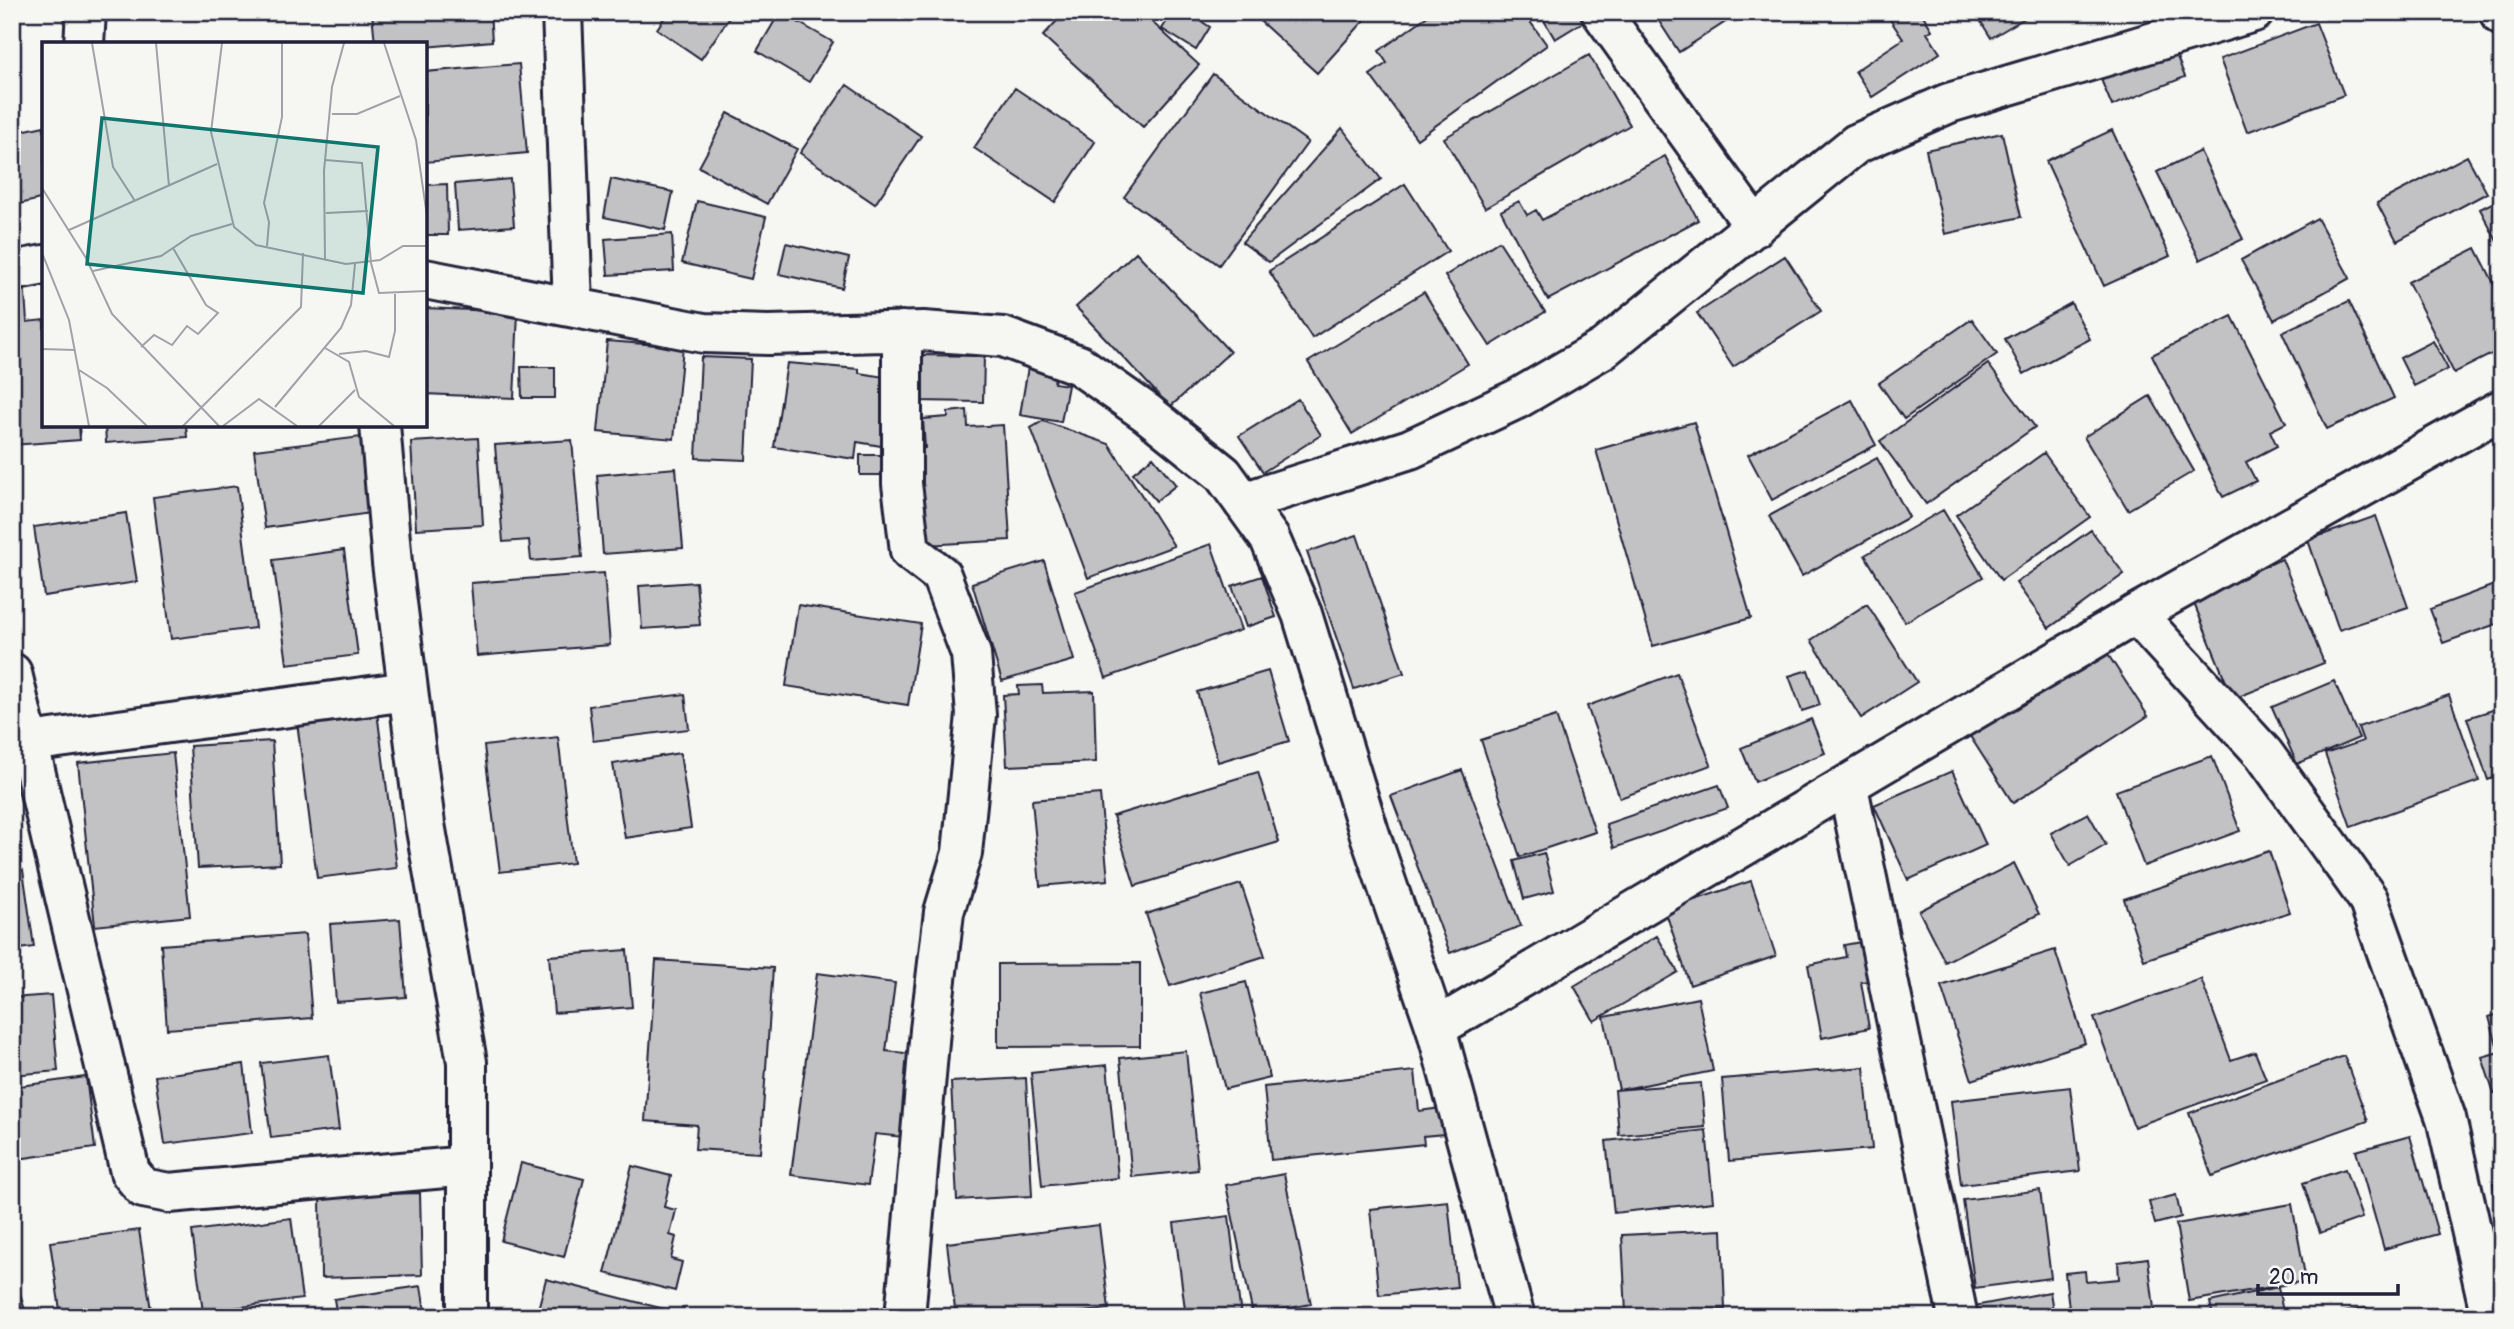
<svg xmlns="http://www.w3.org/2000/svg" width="2514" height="1329" viewBox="0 0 2514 1329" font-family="Pangolin,sans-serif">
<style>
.building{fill:#c2c2c4;stroke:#22223b;stroke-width:2}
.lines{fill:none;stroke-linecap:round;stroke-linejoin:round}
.minor-casing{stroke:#22223b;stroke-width:44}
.minor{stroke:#f6f6f2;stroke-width:38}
.inset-road{fill:none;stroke:#a1a1a9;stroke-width:2}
.view{fill:#0f766e;fill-opacity:0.15;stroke:#0f766e;stroke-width:3.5}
.inset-edge{fill:none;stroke:#22223b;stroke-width:3.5}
</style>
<rect width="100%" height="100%" fill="#f6f6f2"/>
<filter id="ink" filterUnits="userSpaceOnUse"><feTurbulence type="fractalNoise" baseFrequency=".0143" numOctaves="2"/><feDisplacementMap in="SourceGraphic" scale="14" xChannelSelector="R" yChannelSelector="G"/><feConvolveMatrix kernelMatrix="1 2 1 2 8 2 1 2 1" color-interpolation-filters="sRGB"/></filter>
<g filter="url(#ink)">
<path class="building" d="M 372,12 L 490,12 L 492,41 L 425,47 L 425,44 L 375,44 Z
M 668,12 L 733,12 L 701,59 L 657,29 Z
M 780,12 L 833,42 L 809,82 L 757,51 Z
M 1065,12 L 1141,12 L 1199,65 L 1143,127 L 1043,36 Z
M 1172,12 L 1187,12 L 1210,27 L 1196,50 L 1162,29 Z
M 1250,12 L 1372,12 L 1317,73 Z
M 1433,12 L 1523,12 L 1547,45 L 1417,139 L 1370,75 L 1387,63 L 1379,51 Z
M 1539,12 L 1584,12 L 1588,19 L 1555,39 Z
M 1653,12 L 1741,12 L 1679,52 Z
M 1885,12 L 1921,12 L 1932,30 L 1927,33 L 1940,53 L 1872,97 L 1855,71 L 1903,39 Z
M 1975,12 L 2035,12 L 1991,38 Z
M 2316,23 L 2344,95 L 2247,132 L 2220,59 Z
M 2173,47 L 2185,77 L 2112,106 L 2100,77 Z
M 1589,55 L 1630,125 L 1485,208 L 1444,138 Z
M 519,64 L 527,153 L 425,162 L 425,72 Z
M 1213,74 L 1308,142 L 1219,265 L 1124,197 Z
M 847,85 L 921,136 L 875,204 L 800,153 Z
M 1015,88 L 1095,142 L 1055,202 L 974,148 Z
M 728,113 L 797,149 L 767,204 L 699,167 Z
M 44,126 L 44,198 L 12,206 L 12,133 Z
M 1342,128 L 1381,179 L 1269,262 L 1242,242 Z
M 2112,130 L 2170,256 L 2104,286 L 2046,161 Z
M 2002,133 L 2021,217 L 1945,234 L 1926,150 Z
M 2200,151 L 2243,239 L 2200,260 L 2157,172 Z
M 1665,156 L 1698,220 L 1548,300 L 1501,211 L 1519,201 L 1527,215 L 1536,210 L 1542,220 Z
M 2467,156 L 2487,193 L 2397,241 L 2377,203 Z
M 510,179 L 514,226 L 458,230 L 455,184 Z
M 611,179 L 673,192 L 665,230 L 604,217 Z
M 447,184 L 448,235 L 425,235 L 425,185 Z
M 1405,184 L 1448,251 L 1312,338 L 1269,271 Z
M 2502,198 L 2502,251 L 2480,209 Z
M 697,201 L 766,217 L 751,279 L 682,263 Z
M 2317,218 L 2350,278 L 2274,320 L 2241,260 Z
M 672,234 L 674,271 L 608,275 L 605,239 Z
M 1499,241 L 1545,312 L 1490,346 L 1445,276 Z
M 786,243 L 849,258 L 842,288 L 779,274 Z
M 2476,248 L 2502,299 L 2502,349 L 2454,373 L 2408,282 Z
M 1136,252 L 1230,352 L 1170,407 L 1076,307 Z
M 1785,256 L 1821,311 L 1733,367 L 1697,313 Z
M 24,279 L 27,322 L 44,320 L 44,425 L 79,425 L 80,440 L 12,445 L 12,280 Z
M 1424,292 L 1468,364 L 1352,434 L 1308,362 Z
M 2349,301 L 2394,398 L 2327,429 L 2282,332 Z
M 2071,303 L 2090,339 L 2024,374 L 2005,339 Z
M 425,308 L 518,312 L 514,398 L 425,394 Z
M 2232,316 L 2286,423 L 2270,431 L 2277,446 L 2246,462 L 2256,481 L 2223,497 L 2152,355 Z
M 1972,319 L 1997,354 L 1904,419 L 1879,383 Z
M 607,341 L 683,347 L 674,439 L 598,432 Z
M 2433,341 L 2448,369 L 2414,386 L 2400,358 Z
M 917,355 L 984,356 L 983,402 L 915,401 Z
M 701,357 L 751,359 L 746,460 L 696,458 Z
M 787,363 L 859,369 L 859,373 L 897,379 L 887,447 L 857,442 L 855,459 L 774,447 Z
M 1988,364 L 2035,427 L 1926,504 L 1880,441 Z
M 521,367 L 555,367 L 555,398 L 522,398 Z
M 1028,367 L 1056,371 L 1054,383 L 1068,385 L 1061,422 L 1020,415 Z
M 2150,396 L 2194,471 L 2128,510 L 2084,437 Z
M 1298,399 L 1321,435 L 1263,472 L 1239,436 Z
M 1852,400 L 1876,445 L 1772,500 L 1748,455 Z
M 967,410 L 968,427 L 1003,425 L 1010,540 L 926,545 L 913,448 L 925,448 L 923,419 L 948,417 L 948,412 Z
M 1043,421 L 1109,444 L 1174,546 L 1088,578 L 1031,428 Z
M 1694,422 L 1751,618 L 1653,646 L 1596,450 Z
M 105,425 L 186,425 L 187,437 L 106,443 Z
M 361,437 L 371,513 L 265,528 L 254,450 Z
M 478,438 L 483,525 L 416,529 L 411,442 Z
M 572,440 L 582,557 L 531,561 L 529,540 L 503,542 L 495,445 Z
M 2044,453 L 2090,517 L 2001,580 L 1956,515 Z
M 860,455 L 887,455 L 887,475 L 860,475 Z
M 1153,457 L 1176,485 L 1156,501 L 1133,473 Z
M 1877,458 L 1909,517 L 1802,576 L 1769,516 Z
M 676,468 L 683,548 L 603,554 L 597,475 Z
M 237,486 L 255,628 L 171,639 L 153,497 Z
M 1943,510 L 1983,577 L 1905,622 L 1865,555 Z
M 126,513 L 137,582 L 44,596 L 34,527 Z
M 2376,516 L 2408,607 L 2339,630 L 2308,540 Z
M 2091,530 L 2124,574 L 2049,628 L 2016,583 Z
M 1357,535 L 1404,673 L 1354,689 L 1307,552 Z
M 1211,544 L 1241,630 L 1106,678 L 1075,592 Z
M 344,550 L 358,655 L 287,664 L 273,560 Z
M 2282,559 L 2324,663 L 2233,699 L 2191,596 Z
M 1044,561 L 1074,660 L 1002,681 L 972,583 Z
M 604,573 L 610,645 L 477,656 L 471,583 Z
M 1262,576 L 1276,617 L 1246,627 L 1232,586 Z
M 696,582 L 700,625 L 642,629 L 639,586 Z
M 2502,582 L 2502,622 L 2443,643 L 2430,609 Z
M 1867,604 L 1917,682 L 1861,718 L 1811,640 Z
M 798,605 L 921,624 L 908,705 L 786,686 Z
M 2103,647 L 2148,716 L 2013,803 L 1968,733 Z
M 1808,670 L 1820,705 L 1802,711 L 1789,676 Z
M 1268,671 L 1289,741 L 1218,762 L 1197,692 Z
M 1677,673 L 1711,765 L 1620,798 L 1587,706 Z
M 2334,681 L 2359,738 L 2297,764 L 2272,707 Z
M 1042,685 L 1043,693 L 1094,691 L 1096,762 L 1007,766 L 1003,695 L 1019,694 L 1018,686 Z
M 685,694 L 689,729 L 593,741 L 589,706 Z
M 2449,695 L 2479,781 L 2351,827 L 2325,754 L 2363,741 L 2358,727 Z
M 376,704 L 397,868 L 317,878 L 296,714 Z
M 2502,707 L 2502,775 L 2488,780 L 2467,718 Z
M 1556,716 L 1595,832 L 1520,857 L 1481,740 Z
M 1811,719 L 1825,753 L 1755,782 L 1741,748 Z
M 558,737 L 573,863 L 500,872 L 484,746 Z
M 272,741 L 280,864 L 198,868 L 190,746 Z
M 173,753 L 190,916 L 95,926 L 78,763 Z
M 680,753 L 691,828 L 625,838 L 613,764 Z
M 2212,756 L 2240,831 L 2144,866 L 2116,791 Z
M 1462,770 L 1521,926 L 1450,953 L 1391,796 Z
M 1952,771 L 1986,845 L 1908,880 L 1874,805 Z
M 1258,772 L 1279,842 L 1135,886 L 1113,816 Z
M 1719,785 L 1728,808 L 1614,848 L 1606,824 Z
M 1100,794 L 1108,880 L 1040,886 L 1032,800 Z
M 2088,813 L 2106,845 L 2070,866 L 2051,833 Z
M 2269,851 L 2290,912 L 2144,960 L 2124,899 Z
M 1544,853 L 1554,891 L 1524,899 L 1514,861 Z
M 2014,863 L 2039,914 L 1945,962 L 1919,911 Z
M 23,870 L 34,947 L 12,950 L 12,872 Z
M 1751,881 L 1776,956 L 1690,985 L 1665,910 Z
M 1241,884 L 1265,956 L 1170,986 L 1146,914 Z
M 400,919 L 406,997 L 336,1002 L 330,924 Z
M 305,934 L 312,1018 L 167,1029 L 161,945 Z
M 1657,936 L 1678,972 L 1594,1021 L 1574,986 Z
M 1872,940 L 1880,979 L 1861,982 L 1869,1028 L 1822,1038 L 1808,965 L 1846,957 L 1844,945 Z
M 627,950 L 632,1007 L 554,1013 L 549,956 Z
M 2055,950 L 2085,1043 L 1972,1080 L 1941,986 Z
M 656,960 L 773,968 L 760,1153 L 695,1149 L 697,1125 L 645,1121 Z
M 1140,963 L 1140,1046 L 998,1047 L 998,964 Z
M 817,973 L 895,983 L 886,1051 L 913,1054 L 903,1137 L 875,1134 L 868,1185 L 791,1175 Z
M 2201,979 L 2231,1060 L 2255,1052 L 2266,1079 L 2134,1127 L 2094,1018 Z
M 1246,982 L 1270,1078 L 1225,1089 L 1200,993 Z
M 51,995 L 58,1071 L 12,1075 L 12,998 Z
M 1698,998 L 1713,1071 L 1619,1090 L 1604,1017 Z
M 2502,1013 L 2502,1092 L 2494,1094 L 2482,1057 L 2499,1052 L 2489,1017 Z
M 1186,1051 L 1198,1170 L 1132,1177 L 1120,1058 Z
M 329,1055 L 339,1130 L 271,1138 L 261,1063 Z
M 2344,1056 L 2368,1121 L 2212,1176 L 2189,1113 Z
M 244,1064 L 252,1133 L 165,1144 L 155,1076 Z
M 1107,1065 L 1118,1178 L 1042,1186 L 1031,1073 Z
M 1864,1067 L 1872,1149 L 1729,1161 L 1722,1079 Z
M 1415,1071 L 1419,1111 L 1442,1108 L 1444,1134 L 1423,1136 L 1424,1144 L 1271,1160 L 1264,1087 Z
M 86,1077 L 95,1148 L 17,1159 L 12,1129 L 12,1087 Z
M 1026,1078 L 1032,1196 L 957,1200 L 951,1082 Z
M 1701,1083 L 1705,1127 L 1619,1135 L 1615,1090 Z
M 2070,1087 L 2080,1171 L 1961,1185 L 1951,1101 Z
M 1706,1130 L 1713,1202 L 1614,1213 L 1606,1141 Z
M 2410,1136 L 2438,1234 L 2384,1249 L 2356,1151 Z
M 521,1163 L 584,1179 L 564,1257 L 501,1241 Z
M 632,1166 L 671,1176 L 664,1207 L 676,1210 L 670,1235 L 676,1237 L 671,1259 L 682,1262 L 675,1291 L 605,1273 Z
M 2345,1169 L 2362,1218 L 2320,1233 L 2303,1183 Z
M 1284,1174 L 1311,1304 L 1253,1315 L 1226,1185 Z
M 2502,1181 L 2502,1211 L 2497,1212 L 2493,1183 Z
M 2040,1190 L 2051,1278 L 1975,1288 L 1963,1200 Z
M 420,1193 L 422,1275 L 321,1278 L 320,1196 Z
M 2176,1195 L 2181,1217 L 2155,1224 L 2149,1202 Z
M 1448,1201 L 1457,1287 L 1379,1295 L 1370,1209 Z
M 2292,1204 L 2306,1281 L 2189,1301 L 2176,1224 Z
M 1229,1216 L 1241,1317 L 1186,1317 L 1174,1223 Z
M 291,1218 L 302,1299 L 203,1312 L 192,1231 Z
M 1099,1225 L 1109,1309 L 1042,1317 L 956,1317 L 947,1243 Z
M 139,1230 L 152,1317 L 61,1317 L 50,1242 Z
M 1722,1230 L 1725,1309 L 1626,1313 L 1622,1235 Z
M 2148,1258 L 2155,1317 L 2070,1317 L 2065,1273 L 2085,1271 L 2086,1282 L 2119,1279 L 2118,1262 Z
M 13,1270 L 27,1317 L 12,1317 Z
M 546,1279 L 676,1312 L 675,1317 L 536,1317 Z
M 421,1286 L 426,1317 L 337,1317 L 334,1299 Z
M 2278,1287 L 2283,1312 L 2263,1317 L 2213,1317 L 2210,1302 Z
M 2050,1292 L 2054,1317 L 1976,1317 L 1974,1306 Z
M 2367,1308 L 2369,1317 L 2321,1317 Z"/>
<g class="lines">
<defs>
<path id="minor" d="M 562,12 L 573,306
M 1601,12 L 1755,227
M 2499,12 L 2502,16
M 84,44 L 86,12
M 12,271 L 44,265
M 425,279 L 704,333 L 768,335 L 923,331 L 1003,337 L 1079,365 L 1147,413 L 1223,474 L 1270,539 L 1302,614 L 1369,832 L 1436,1028 L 1515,1317
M 902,331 L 902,484 L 910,551 L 941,575 L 971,654 L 976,715 L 962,853 L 944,912 L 930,1030 L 905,1317
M 380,425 L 392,563 L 425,824 L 467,1062 L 467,1317
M 1243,502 L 1410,449 L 1517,399 L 1604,348 L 1856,144 L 1949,103 L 2254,12
M 2136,614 L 2264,754 L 2368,899 L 2446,1118 L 2491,1317
M 12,673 L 130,1172 L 143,1188 L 169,1193 L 467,1166
M 29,742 L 408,691
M 1848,787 L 1958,1317
M 1436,1028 L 2136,614 L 2502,409"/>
</defs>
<use href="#minor" class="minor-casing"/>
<use href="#minor" class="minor"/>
</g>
</g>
<g transform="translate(42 42)">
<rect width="385" height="385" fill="#f6f6f2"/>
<path class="inset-road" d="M 50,1 L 71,125 L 93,159M 114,1 L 127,144M 180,1 L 169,90 L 192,185 L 214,203 L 304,222 L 338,218 L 361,204 L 385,204M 342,1 L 374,98 L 385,174M 290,72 L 315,72 L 358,54M 283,118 L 320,121 L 329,221 L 337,251 L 385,249M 0,146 L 44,216 L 70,272 L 177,384M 284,171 L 326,169M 27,188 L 175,122M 225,204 L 227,180 L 222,161 L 240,75 L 240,1M 0,211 L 27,278 L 47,384M 283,218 L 282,129 L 290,45 L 302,1M 51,229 L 119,214 L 149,194 L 190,182M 99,305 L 112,293 L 130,303 L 145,284 L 156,292 L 176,271 L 164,263 L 131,206M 283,306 L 307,320 L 317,355 L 352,384M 0,307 L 33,308M 297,312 L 324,309 L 347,315 L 353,289 L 353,252M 37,328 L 65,346 L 105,384M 233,365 L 299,286 L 309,263 L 313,222M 141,384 L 259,265 L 261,211M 181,384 L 217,357 L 255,384M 277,384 L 313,348"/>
<path class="view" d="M 60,76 L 336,105 L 321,251 L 45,222 Z"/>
<rect width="385" height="385" class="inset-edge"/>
</g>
<rect width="2514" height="1329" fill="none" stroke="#f6f6f2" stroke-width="42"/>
<rect x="21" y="21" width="2472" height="1287" fill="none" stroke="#22223b" stroke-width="2.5" filter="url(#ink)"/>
<path d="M2258 1284v10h140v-10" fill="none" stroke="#22223b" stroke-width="3.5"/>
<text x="2269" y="1284" font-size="21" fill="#22223b" stroke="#f6f6f2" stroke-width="5" paint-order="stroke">20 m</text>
</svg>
